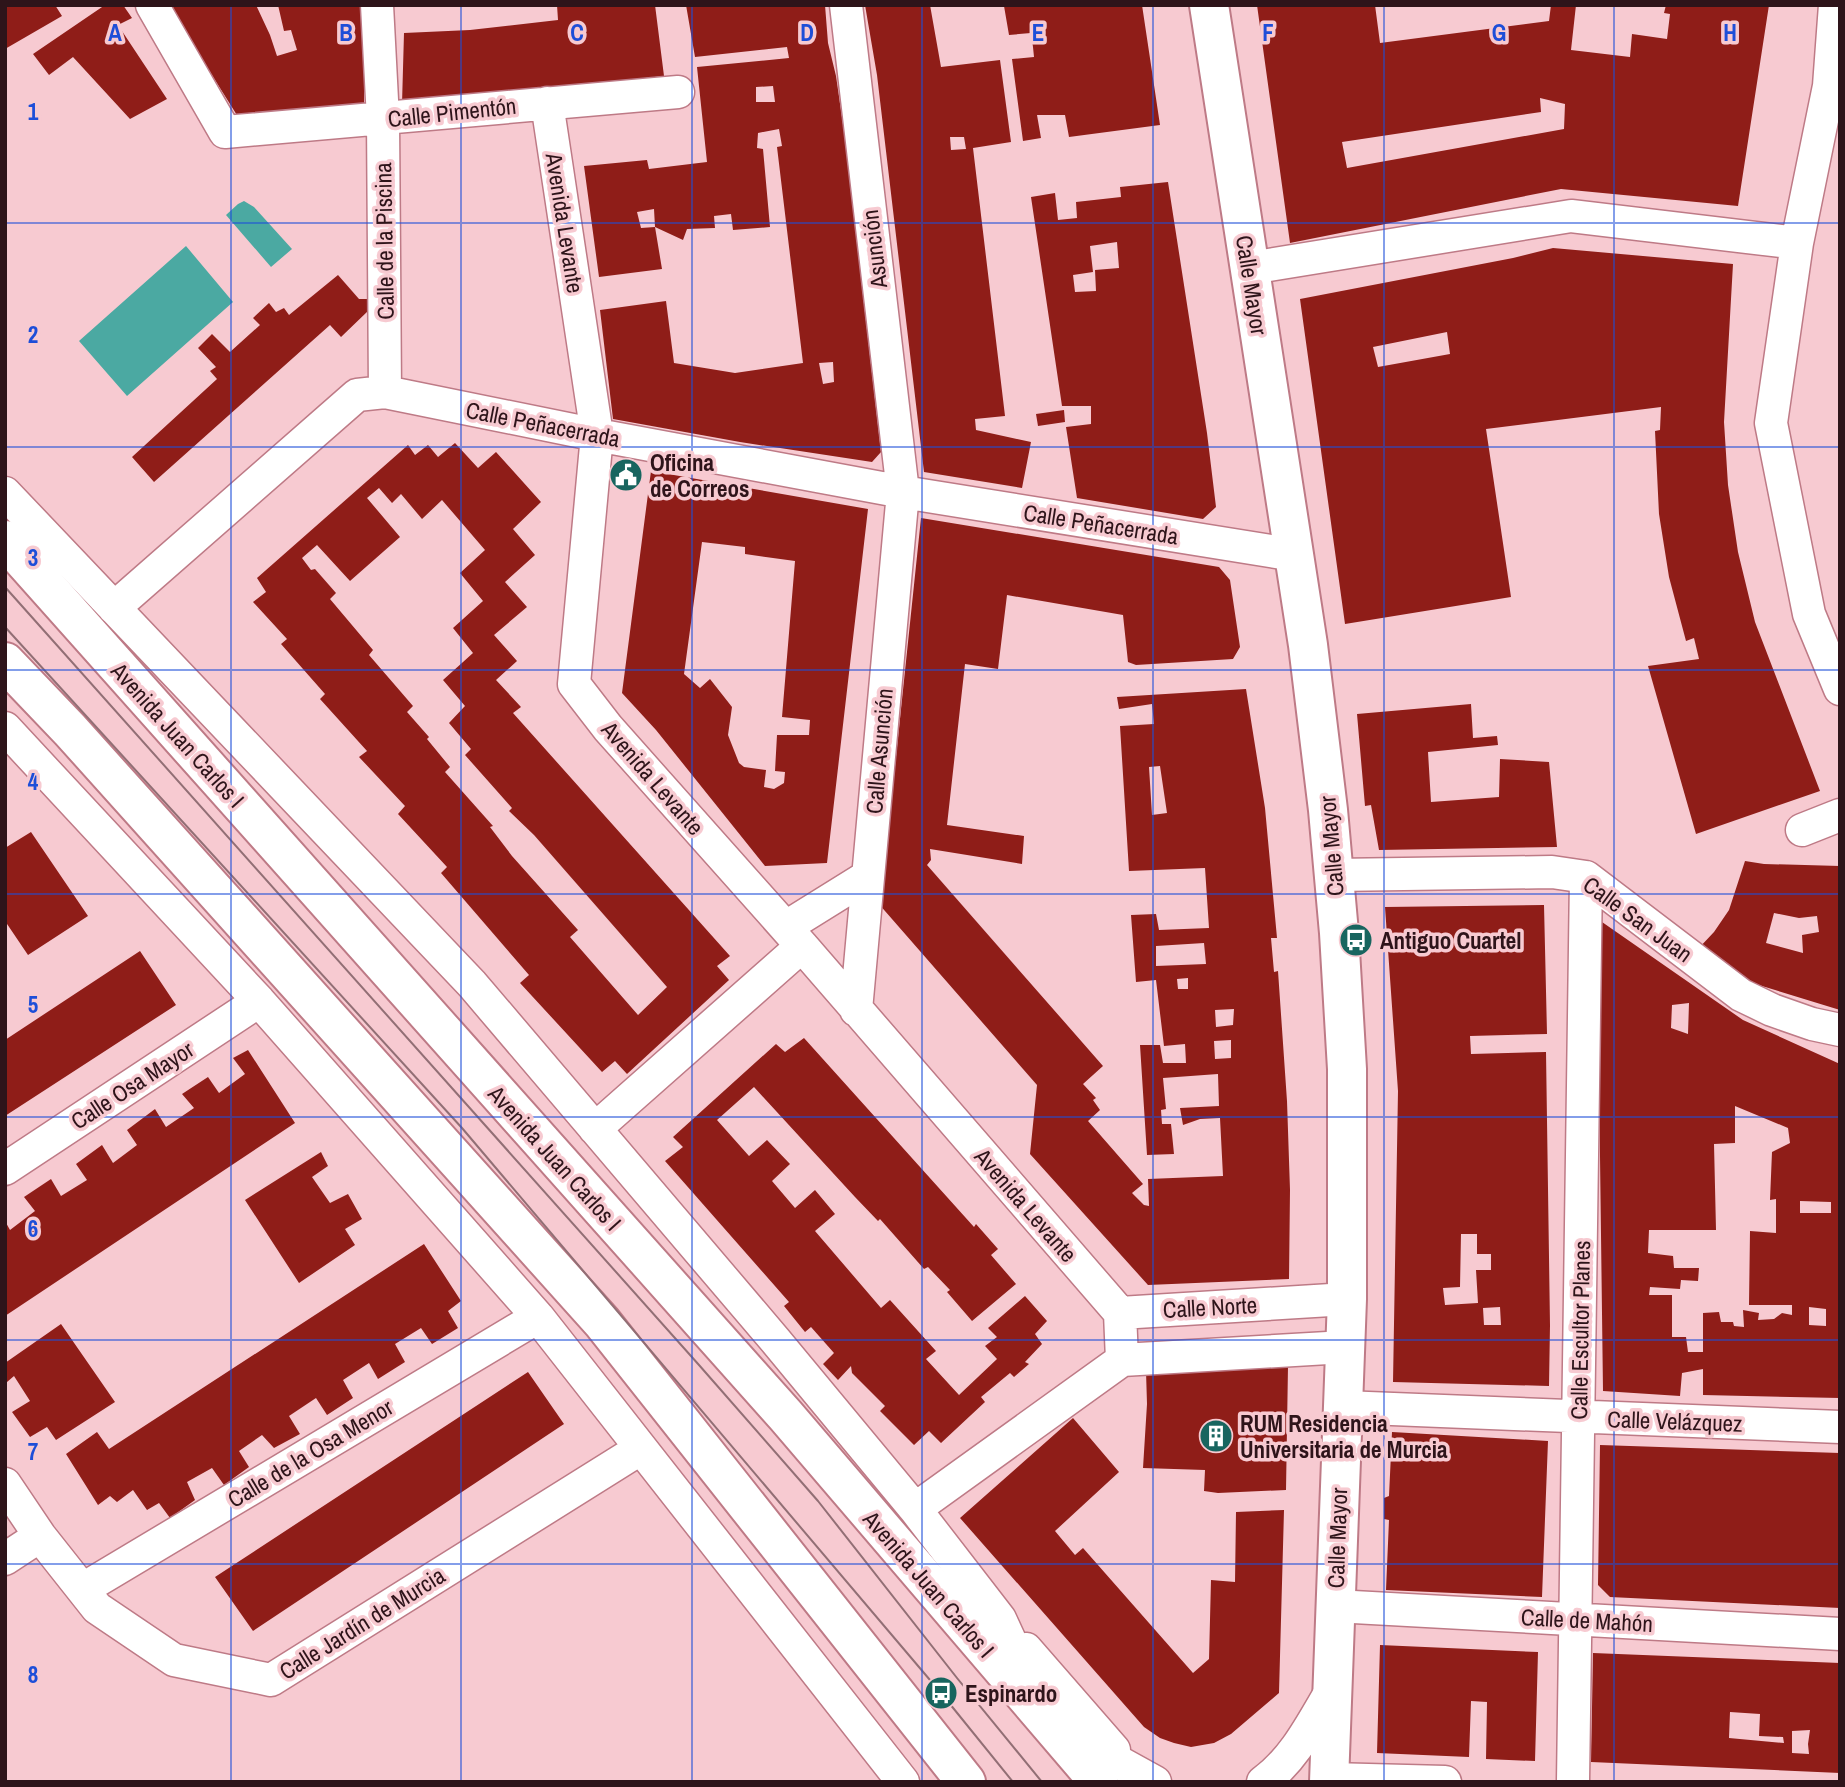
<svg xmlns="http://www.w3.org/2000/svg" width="1845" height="1787" viewBox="0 0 1845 1787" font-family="'Archivo Narrow',sans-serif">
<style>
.water{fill:#4ba9a2}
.building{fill:#8f1d18;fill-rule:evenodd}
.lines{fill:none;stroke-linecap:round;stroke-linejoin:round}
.street-casing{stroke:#be7a86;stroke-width:35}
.secondary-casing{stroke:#be7a86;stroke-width:42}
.primary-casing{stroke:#be7a86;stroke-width:42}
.street{stroke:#fff;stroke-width:32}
.secondary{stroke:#fff;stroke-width:38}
.primary{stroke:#fff;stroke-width:38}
.tram{stroke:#926f75;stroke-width:2}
.grid{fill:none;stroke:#1d4ed8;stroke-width:2;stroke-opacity:0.55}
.labels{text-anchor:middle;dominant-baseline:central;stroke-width:7;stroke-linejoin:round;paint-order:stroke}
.street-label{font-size:23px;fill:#2e141a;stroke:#f7cad1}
.poi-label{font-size:23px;font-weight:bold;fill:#2e141a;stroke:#f7cad1;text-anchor:start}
.grid-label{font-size:23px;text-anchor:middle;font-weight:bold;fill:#1d4ed8;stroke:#f7cad1;stroke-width:7;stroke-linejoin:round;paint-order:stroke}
</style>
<rect width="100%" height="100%" fill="#f7cad1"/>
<path class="water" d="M 244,201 L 254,207 L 292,249 L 271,267 L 226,215 L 238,204 Z
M 186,246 L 233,302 L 127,396 L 79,341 Z"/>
<path class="building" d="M 5,5 L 55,5 L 62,16 L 5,49 Z
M 105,5 L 123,5 L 132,18 L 118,25 L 167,99 L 130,119 L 73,57 L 49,75 L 33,54 Z
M 168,5 L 256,5 L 270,35 L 277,56 L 297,50 L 291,30 L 284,31 L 278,5 L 364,5 L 364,107 L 240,120 Z
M 557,5 L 655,5 L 664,76 L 402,104 L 404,33 L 470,30 L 558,20 Z
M 686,5 L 825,5 L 828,43 L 836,76 L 845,138 L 881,452 L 872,462 L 740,442 L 613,419 L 600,310 L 666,301 L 674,363 L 735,373 L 803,363 L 777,147 L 782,146 L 779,129 L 758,133 L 757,148 L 763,149 L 770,227 L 733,230 L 731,214 L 714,216 L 715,228 L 687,229 L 683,240 L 655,227 L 662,269 L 599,277 L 584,166 L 647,160 L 649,169 L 707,162 L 697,67 L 789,58 L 787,47 L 695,57 ZM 773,86 L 775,102 L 756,102 L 756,87 ZM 654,209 L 655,227 L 641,228 L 637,212 ZM 833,362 L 834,382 L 823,384 L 819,363 Z
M 865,5 L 930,5 L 941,67 L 1000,60 L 1011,142 L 973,148 L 1005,416 L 975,419 L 976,430 L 1031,442 L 1022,488 L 924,472 L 877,75 ZM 950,137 L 964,137 L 966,149 L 951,150 Z
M 1142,5 L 1160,125 L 1069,137 L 1065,115 L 1037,115 L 1041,138 L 1023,141 L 1012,59 L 1034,57 L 1033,47 L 1031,33 L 1009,35 L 1004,6 Z
M 1257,5 L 1375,5 L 1380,43 L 1549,21 L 1551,5 L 1576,5 L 1571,50 L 1630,57 L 1632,34 L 1667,39 L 1670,14 L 1664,13 L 1666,5 L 1769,5 L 1738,206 L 1561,189 L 1290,243 ZM 1540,98 L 1565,104 L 1564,129 L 1347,168 L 1342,142 L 1541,112 Z
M 1168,182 L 1207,433 L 1216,507 L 1203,519 L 1077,498 L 1066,427 L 1091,424 L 1091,406 L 1062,406 L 1031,197 L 1055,193 L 1058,220 L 1077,218 L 1076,202 L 1121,197 L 1120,187 ZM 1117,242 L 1119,268 L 1095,270 L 1096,291 L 1075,292 L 1073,275 L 1093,272 L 1090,246 Z
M 1553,248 L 1733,264 L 1724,422 L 1728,485 L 1738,552 L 1755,622 L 1820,791 L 1696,834 L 1648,666 L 1699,659 L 1694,638 L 1686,641 L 1669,577 L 1659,514 L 1655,431 L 1660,430 L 1661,407 L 1486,429 L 1511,597 L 1345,624 L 1300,299 L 1513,258 ZM 1447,332 L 1450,354 L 1378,367 L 1373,347 Z
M 338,275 L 359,299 L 367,299 L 368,311 L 341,337 L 330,325 L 154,482 L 132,457 L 217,379 L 210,371 L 216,367 L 198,348 L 212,334 L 230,352 L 260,325 L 253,318 L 269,303 L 276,312 L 284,308 L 289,315 Z
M 1064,410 L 1065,422 L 1038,426 L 1036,414 Z
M 455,443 L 478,468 L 496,452 L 541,502 L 513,529 L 535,555 L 505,582 L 527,607 L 494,635 L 517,661 L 496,680 L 521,707 L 513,713 L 730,956 L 717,966 L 729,980 L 627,1074 L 615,1061 L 602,1072 L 520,983 L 529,975 L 441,873 L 447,867 L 398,814 L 405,806 L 359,757 L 367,751 L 320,699 L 325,694 L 281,644 L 287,639 L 253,602 L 266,592 L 257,578 L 408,445 L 415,455 L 428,445 L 438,457 ZM 379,488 L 392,503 L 401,494 L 422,519 L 442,500 L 485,550 L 460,573 L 483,601 L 453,628 L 473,653 L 443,680 L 465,706 L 449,723 L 471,749 L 465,755 L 512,808 L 509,811 L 534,835 L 667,987 L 638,1015 L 570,937 L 578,930 L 512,856 L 490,827 L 493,826 L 445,772 L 450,767 L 427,739 L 429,737 L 407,712 L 413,706 L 369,655 L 373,650 L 330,599 L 336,593 L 315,569 L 311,570 L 302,558 L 317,545 L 350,581 L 400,537 L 367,498 Z
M 651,471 L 868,509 L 827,863 L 765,866 L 656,730 L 622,693 ZM 702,542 L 745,547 L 745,554 L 795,561 L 782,717 L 810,720 L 809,735 L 777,735 L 775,771 L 785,772 L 784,783 L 774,789 L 764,787 L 766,770 L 744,767 L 739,763 L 728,735 L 732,707 L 710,679 L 700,688 L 684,674 Z
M 921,518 L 1219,567 L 1230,580 L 1240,647 L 1233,659 L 1136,665 L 1128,662 L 1123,615 L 1007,595 L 998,669 L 965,664 L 947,825 L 1024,836 L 1022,864 L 930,849 L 931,860 L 927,865 L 1103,1066 L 1083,1084 L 1096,1098 L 1093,1100 L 1100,1110 L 1088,1121 L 1143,1184 L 1132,1193 L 1144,1205 L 1149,1206 L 1148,1179 L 1223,1176 L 1220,1118 L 1200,1119 L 1183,1125 L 1180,1108 L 1219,1106 L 1218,1074 L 1163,1078 L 1166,1109 L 1161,1110 L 1162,1124 L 1171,1124 L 1174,1154 L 1147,1155 L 1140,1045 L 1160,1045 L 1163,1063 L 1186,1063 L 1185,1044 L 1164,1046 L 1156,980 L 1136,982 L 1131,915 L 1156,914 L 1159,930 L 1209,928 L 1205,868 L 1129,871 L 1120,726 L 1154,724 L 1152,704 L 1119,709 L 1117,697 L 1246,689 L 1265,808 L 1277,938 L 1271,938 L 1274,972 L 1278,971 L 1287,1101 L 1290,1190 L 1289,1279 L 1148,1285 L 1030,1154 L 1037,1085 L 878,903 L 887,843 ZM 1160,766 L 1167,813 L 1152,815 L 1149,767 ZM 1204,943 L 1206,964 L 1156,966 L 1156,946 ZM 1188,978 L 1188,989 L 1178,989 L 1177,979 ZM 1234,1009 L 1233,1025 L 1216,1027 L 1215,1010 ZM 1231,1040 L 1231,1058 L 1215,1059 L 1214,1041 Z
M 1471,704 L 1473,738 L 1497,736 L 1498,745 L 1428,752 L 1431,802 L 1499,797 L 1500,759 L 1549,762 L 1557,847 L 1379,850 L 1371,805 L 1365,806 L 1357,714 Z
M 31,832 L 88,916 L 28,955 L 5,921 L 5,848 Z
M 1745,861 L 1764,864 L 1840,866 L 1840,1010 L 1739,979 L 1698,949 L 1714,932 L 1729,910 ZM 1774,913 L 1799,918 L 1817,916 L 1819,932 L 1802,935 L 1803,953 L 1766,943 Z
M 1544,905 L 1547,1034 L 1470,1036 L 1471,1054 L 1546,1052 L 1550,1325 L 1549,1386 L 1393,1382 L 1398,1091 L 1385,907 ZM 1461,1234 L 1477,1234 L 1477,1254 L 1491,1254 L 1491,1270 L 1476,1270 L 1478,1303 L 1445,1305 L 1443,1288 L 1460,1287 ZM 1500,1307 L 1501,1325 L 1484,1325 L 1483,1308 Z
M 1597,921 L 1602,922 L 1743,1020 L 1840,1064 L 1840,1398 L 1703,1395 L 1703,1369 L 1682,1373 L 1680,1396 L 1603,1391 ZM 1689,1003 L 1688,1034 L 1671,1028 L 1672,1005 ZM 1735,1106 L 1788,1128 L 1790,1143 L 1772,1152 L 1770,1200 L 1776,1199 L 1776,1233 L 1750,1231 L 1749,1305 L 1792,1305 L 1792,1315 L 1782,1313 L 1774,1319 L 1758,1320 L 1759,1313 L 1743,1310 L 1744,1327 L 1734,1326 L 1733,1322 L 1721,1322 L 1719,1312 L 1703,1313 L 1703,1352 L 1688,1352 L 1686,1337 L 1672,1337 L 1672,1295 L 1649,1295 L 1650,1287 L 1680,1289 L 1681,1280 L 1698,1281 L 1699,1268 L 1674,1268 L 1673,1256 L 1648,1253 L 1649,1230 L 1716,1230 L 1714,1144 L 1735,1143 ZM 1800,1201 L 1831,1202 L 1831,1213 L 1800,1213 ZM 1809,1307 L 1826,1309 L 1826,1326 L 1809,1325 Z
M 140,951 L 176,1005 L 5,1116 L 5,1040 Z
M 804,1038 L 974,1227 L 976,1224 L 998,1249 L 991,1255 L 1016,1284 L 972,1321 L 947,1292 L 950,1290 L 928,1267 L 924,1269 L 880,1219 L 878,1221 L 855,1197 L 754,1087 L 717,1120 L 749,1156 L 767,1140 L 790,1164 L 772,1181 L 795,1208 L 815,1190 L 835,1214 L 815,1231 L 881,1308 L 890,1300 L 936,1351 L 926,1359 L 959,1395 L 997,1359 L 985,1346 L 997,1337 L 988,1328 L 1025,1296 L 1047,1321 L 1035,1334 L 1042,1344 L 1025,1362 L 1029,1364 L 1014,1377 L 1010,1373 L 981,1397 L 985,1402 L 941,1443 L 929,1431 L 914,1445 L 880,1411 L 885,1406 L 852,1373 L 851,1366 L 838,1380 L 823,1364 L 834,1353 L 811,1327 L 805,1332 L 784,1306 L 789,1302 L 665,1161 L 683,1147 L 673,1137 L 776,1044 L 785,1052 Z
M 248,1050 L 295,1123 L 5,1316 L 5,1221 L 10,1230 L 35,1211 L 24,1197 L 51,1179 L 61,1196 L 87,1180 L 76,1164 L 102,1145 L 113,1163 L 137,1145 L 127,1130 L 155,1109 L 166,1127 L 194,1108 L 182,1094 L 208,1077 L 219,1093 L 245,1074 L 233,1058 Z
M 321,1152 L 328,1166 L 312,1177 L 330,1203 L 348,1194 L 362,1219 L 345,1229 L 355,1245 L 299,1283 L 245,1200 Z
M 424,1244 L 461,1301 L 448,1311 L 458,1328 L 432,1344 L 421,1328 L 395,1344 L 405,1362 L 378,1379 L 369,1363 L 343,1380 L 353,1398 L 327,1415 L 316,1398 L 289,1416 L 300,1434 L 274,1448 L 262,1435 L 239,1451 L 249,1467 L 224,1485 L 212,1468 L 187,1482 L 195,1500 L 170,1518 L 159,1503 L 147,1510 L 133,1490 L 117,1502 L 110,1496 L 98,1505 L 66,1454 L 97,1432 L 109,1449 Z
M 61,1324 L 115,1402 L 56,1440 L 47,1427 L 30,1437 L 12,1412 L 30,1401 L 14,1376 L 7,1382 L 5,1380 L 5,1363 Z
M 1288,1366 L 1286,1490 L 1218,1493 L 1204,1491 L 1205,1470 L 1143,1468 L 1147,1404 L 1146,1371 Z
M 528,1372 L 564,1424 L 253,1631 L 215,1577 Z
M 1073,1418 L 1119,1472 L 1055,1531 L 1075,1555 L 1083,1548 L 1193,1673 L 1209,1659 L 1211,1580 L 1235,1582 L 1236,1512 L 1284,1510 L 1279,1693 L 1231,1734 L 1214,1743 L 1191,1747 L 1174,1743 L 1160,1738 L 1144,1727 L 960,1518 Z
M 1392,1432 L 1548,1441 L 1542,1597 L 1386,1590 L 1389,1520 L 1384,1519 L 1384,1498 L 1389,1496 Z
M 1600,1445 L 1840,1453 L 1840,1608 L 1610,1597 L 1598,1585 Z
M 1380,1645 L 1538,1652 L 1535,1761 L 1486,1759 L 1487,1702 L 1471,1701 L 1469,1757 L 1377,1753 Z
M 1593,1653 L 1840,1663 L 1840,1773 L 1591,1762 ZM 1730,1712 L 1760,1714 L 1759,1736 L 1783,1737 L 1784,1743 L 1729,1738 ZM 1810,1730 L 1808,1744 L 1809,1754 L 1792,1753 L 1792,1731 Z"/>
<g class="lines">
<defs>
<path id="street" d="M 152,5 L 225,132 L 678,92
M 377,5 L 383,119 L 385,392
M 846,5 L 903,492 L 856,1010
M 1835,5 L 1829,86 L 1797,243 L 1771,423 L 1809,614 L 1840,689
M 547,103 L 597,435 L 574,684 L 608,728 L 802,946 L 1120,1313
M 1250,268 L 1571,216 L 1797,243
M 5,493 L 472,984 L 775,1340 L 915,1509 L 1000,1619 L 1048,1723 L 1155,1782
M 114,608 L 357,395 L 385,392 L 597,435 L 903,492 L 1295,555
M 5,728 L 259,1001 L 538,1317 L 903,1782
M 1802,830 L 1840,815
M 1334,875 L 1552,872 L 1586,877 L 1741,995 L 1772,1010 L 1812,1024 L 1840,1030
M 786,927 L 868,876
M 595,1129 L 802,946
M 5,1169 L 259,1001
M 1120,1313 L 1347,1299
M 1122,1360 L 1345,1347
M 1343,1407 L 1840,1427
M 5,1484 L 40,1536 L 97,1608 L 174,1660 L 271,1680 L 640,1449
M 915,1509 L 1122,1360 L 1120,1313
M 5,1559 L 40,1536
M 83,1589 L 538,1317
M 1335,1606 L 1840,1634
M 1026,1649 L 1114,1750
M 1330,1779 L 1445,1782
M 1263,1782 C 1295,1759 1313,1721 1333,1688
M 1573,1782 L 1586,877"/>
<path id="secondary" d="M 1209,5 L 1308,645 L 1328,810 L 1339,933 L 1347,1069 L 1347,1299 L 1329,1782"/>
<path id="primary" d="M 5,540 L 786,1416 L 1099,1782
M 5,662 L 70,730 L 602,1322 L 966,1782"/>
</defs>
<use href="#street" class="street-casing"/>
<use href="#secondary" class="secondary-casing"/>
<use href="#primary" class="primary-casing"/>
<use href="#street" class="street"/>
<use href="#secondary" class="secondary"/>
<use href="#primary" class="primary"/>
<path class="tram" d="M 5,587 L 699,1365 L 818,1501 L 957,1678 L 1042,1782
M 5,627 L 462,1128 L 941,1693 L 1013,1782"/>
</g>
<path class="grid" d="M 231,5 L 231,1782M 461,5 L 461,1782M 692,5 L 692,1782M 922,5 L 922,1782M 1153,5 L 1153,1782M 1384,5 L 1384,1782M 1614,5 L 1614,1782M 5,223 L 1840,223M 5,447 L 1840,447M 5,670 L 1840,670M 5,894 L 1840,894M 5,1117 L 1840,1117M 5,1340 L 1840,1340M 5,1564 L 1840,1564"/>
<defs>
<symbol id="civic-disc" viewBox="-11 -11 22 22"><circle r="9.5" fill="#18655f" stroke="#f7cad1"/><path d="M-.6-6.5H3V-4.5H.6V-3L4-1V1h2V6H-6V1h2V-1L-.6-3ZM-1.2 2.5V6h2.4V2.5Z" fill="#fff"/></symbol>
<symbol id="bus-disc" viewBox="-11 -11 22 22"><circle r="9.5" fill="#18655f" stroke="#f7cad1"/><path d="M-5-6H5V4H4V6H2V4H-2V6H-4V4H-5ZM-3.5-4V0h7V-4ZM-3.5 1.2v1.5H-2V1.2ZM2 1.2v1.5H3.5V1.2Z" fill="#fff"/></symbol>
<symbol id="building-disc" viewBox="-11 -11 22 22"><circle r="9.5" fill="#18655f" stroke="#f7cad1"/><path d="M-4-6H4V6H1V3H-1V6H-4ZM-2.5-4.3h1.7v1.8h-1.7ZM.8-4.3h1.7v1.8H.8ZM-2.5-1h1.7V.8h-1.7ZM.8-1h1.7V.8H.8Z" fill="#fff"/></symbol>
</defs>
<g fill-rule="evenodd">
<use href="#civic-disc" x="607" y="456" width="38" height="38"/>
<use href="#bus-disc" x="1337" y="921" width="38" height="38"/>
<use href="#building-disc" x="1197" y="1417" width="38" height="38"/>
<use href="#bus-disc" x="922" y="1674" width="38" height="38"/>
</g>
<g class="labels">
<g class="street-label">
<text transform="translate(452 112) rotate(-6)">Calle Pimentón</text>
<text transform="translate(565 223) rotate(81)">Avenida Levante</text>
<text transform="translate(384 241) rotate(-91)">Calle de la Piscina</text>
<text transform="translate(874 249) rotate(-97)">Asunción</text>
<text transform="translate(1252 285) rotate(81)">Calle Mayor</text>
<text transform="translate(543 424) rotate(11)">Calle Peñacerrada</text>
<text transform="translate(1101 524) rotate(9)">Calle Peñacerrada</text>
<text transform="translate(178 735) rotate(48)">Avenida Juan Carlos I</text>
<text transform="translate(879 751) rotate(-85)">Calle Asunción</text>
<text transform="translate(653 778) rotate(49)">Avenida Levante</text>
<text transform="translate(1331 846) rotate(-95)">Calle Mayor</text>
<text transform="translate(1638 919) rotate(36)">Calle San Juan</text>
<text transform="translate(132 1085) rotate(-33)">Calle Osa Mayor</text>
<text transform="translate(555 1158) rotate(48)">Avenida Juan Carlos I</text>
<text transform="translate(1026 1205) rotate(49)">Avenida Levante</text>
<text transform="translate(1210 1307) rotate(-3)">Calle Norte</text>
<text transform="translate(1580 1330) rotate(-89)">Calle Escultor Planes</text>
<text transform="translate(1675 1421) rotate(2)">Calle Velázquez</text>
<text transform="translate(310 1453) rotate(-31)">Calle de la Osa Menor</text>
<text transform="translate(1337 1538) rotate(-88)">Calle Mayor</text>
<text transform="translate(929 1584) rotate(49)">Avenida Juan Carlos I</text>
<text transform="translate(1587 1620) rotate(3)">Calle de Mahón</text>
<text transform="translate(362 1623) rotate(-32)">Calle Jardín de Murcia</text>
</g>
<g class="poi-label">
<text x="650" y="462">Oficina<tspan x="650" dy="26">de Correos</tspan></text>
<text x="1380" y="940">Antiguo Cuartel</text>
<text x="1240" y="1423">RUM Residencia<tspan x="1240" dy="26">Universitaria de Murcia</tspan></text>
<text x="965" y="1693">Espinardo</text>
</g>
</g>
<g class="grid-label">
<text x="115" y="41">A</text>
<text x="346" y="41">B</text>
<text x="577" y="41">C</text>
<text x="807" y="41">D</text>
<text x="1038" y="41">E</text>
<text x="1268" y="41">F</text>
<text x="1499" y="41">G</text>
<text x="1730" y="41">H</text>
<text x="33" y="120">1</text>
<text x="33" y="343">2</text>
<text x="33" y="566">3</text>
<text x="33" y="790">4</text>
<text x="33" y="1013">5</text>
<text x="33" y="1237">6</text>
<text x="33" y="1460">7</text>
<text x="33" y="1683">8</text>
</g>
<rect width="1845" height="1787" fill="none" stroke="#2e141a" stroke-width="14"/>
</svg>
